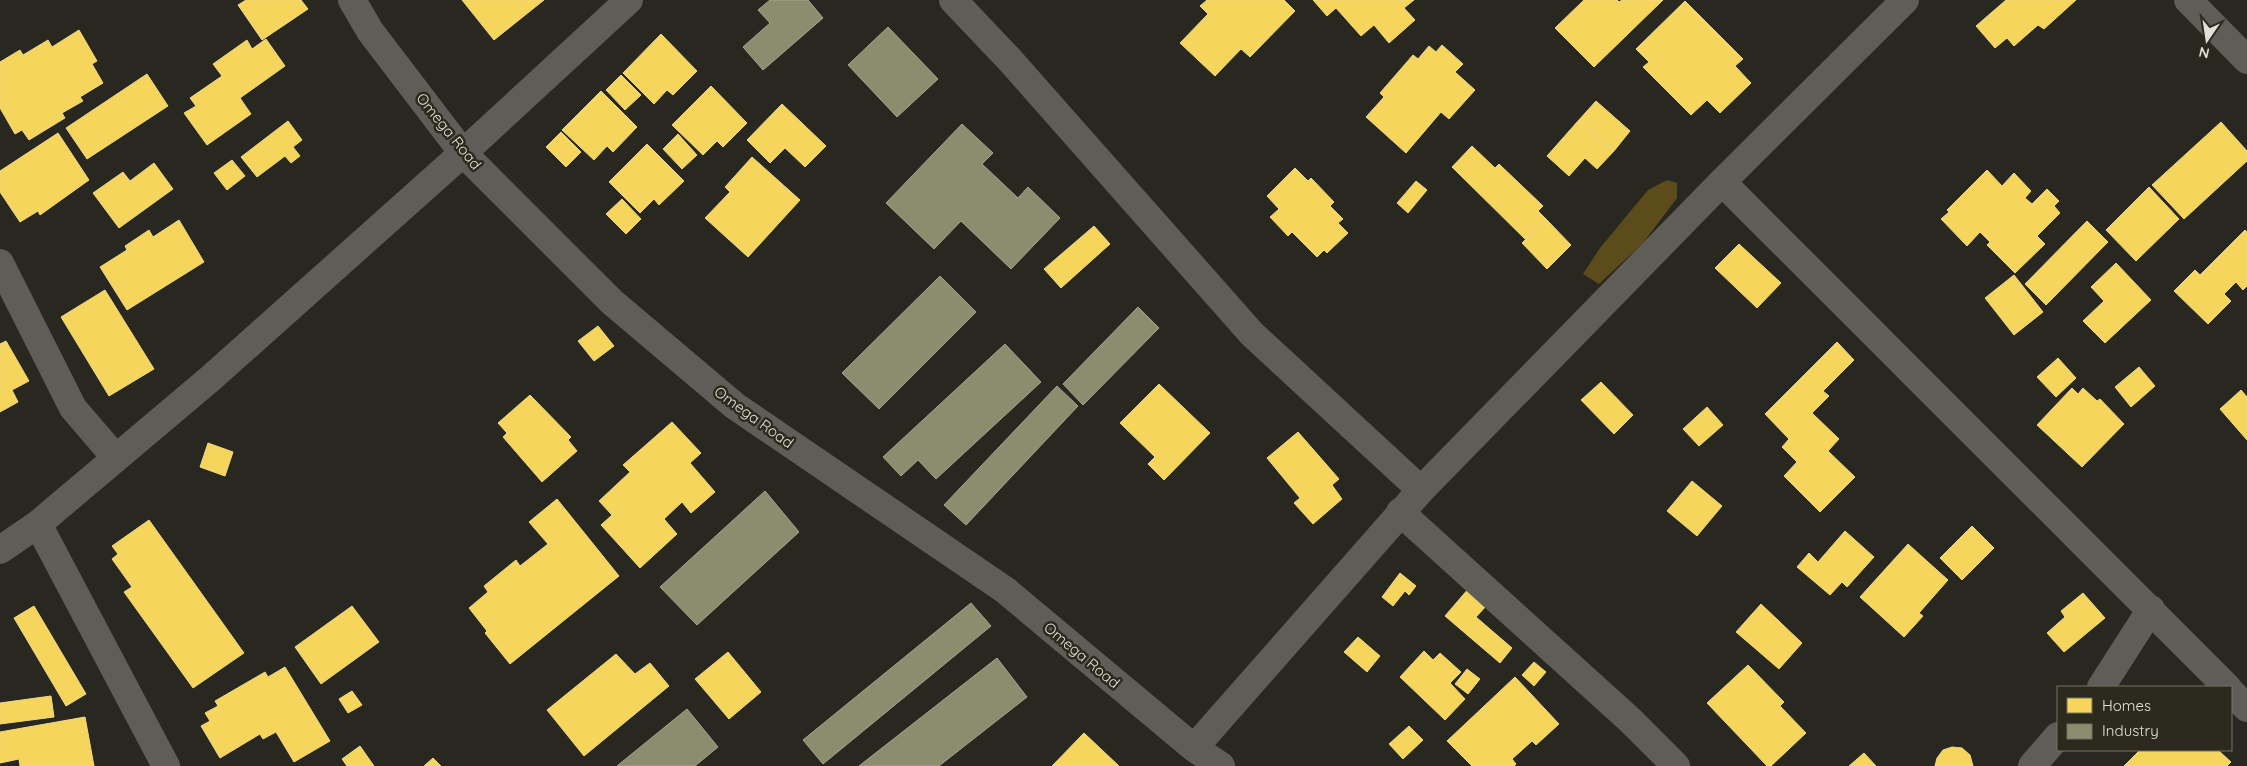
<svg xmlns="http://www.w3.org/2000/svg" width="2247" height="766" viewBox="0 0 2247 766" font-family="Quicksand,sans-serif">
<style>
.forest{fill:#5c4c1b}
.homes{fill:#f6d55c;stroke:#f0d882}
.industry{fill:#8c8c6e;stroke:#a6a58e}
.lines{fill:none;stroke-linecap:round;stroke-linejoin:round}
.minor{stroke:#5e5d57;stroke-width:28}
.labels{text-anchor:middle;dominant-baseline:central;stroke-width:5;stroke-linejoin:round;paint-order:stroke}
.street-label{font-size:15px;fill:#e3e0d9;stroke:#2c291d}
</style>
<rect width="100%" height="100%" fill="#282720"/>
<path class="forest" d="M 1667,180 L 1677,183 L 1677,198 L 1643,243 L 1599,284 L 1583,274 L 1600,248 L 1648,190 Z"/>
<path class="homes" d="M 246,0 L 301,0 L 308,9 L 262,40 L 238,5 Z
M 462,0 L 544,0 L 494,40 Z
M 1207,0 L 1284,0 L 1295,11 L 1250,57 L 1241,49 L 1215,76 L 1180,43 L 1208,14 L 1200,6 Z
M 1313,0 L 1414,0 L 1404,8 L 1415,20 L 1389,43 L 1374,25 L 1361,36 L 1336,8 L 1327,16 Z
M 1584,0 L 1617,0 L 1619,2 L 1622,0 L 1663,0 L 1594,67 L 1555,28 Z
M 2006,0 L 2076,0 L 2044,29 L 2038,25 L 2014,46 L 2007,38 L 1995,48 L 1976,26 Z
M 1685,1 L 1743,59 L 1735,66 L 1751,83 L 1720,113 L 1707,100 L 1691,115 L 1643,67 L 1649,62 L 1636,49 Z
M 79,30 L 97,61 L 92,64 L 103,83 L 80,97 L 83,101 L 62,113 L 65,118 L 29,140 L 22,130 L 15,134 L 0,108 L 0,62 L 20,50 L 23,55 L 48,40 L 52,47 Z
M 661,34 L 697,71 L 673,95 L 667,90 L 654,104 L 623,73 Z
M 266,39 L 285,66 L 240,98 L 251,114 L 207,145 L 184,113 L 196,106 L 190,98 L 222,76 L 213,64 L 247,40 L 252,49 Z
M 1442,45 L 1463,64 L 1455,72 L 1475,90 L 1449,119 L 1441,112 L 1406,153 L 1366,117 L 1384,97 L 1380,93 L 1413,55 L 1418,59 L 1429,46 L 1436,52 Z
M 147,74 L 168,106 L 87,159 L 66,128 Z
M 621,75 L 641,95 L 625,110 L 606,90 Z
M 711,86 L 747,123 L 723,147 L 717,141 L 703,155 L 672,125 Z
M 601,91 L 637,127 L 613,152 L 607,146 L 594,160 L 562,130 Z
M 1596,101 L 1630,131 L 1614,151 L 1578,121 Z
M 782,104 L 826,146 L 805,167 L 785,148 L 770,163 L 747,140 Z
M 288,121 L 302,140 L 293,147 L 300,156 L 291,163 L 285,156 L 257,177 L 241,157 Z
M 1578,121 L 1614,151 L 1597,169 L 1585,158 L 1569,176 L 1547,156 Z
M 2221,122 L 2247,151 L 2247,161 L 2184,219 L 2152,185 Z
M 561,132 L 581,152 L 566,167 L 546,147 Z
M 58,133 L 89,180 L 40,215 L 38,211 L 20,222 L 0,192 L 0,171 Z
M 678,134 L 697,155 L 682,169 L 663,149 Z
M 647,144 L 684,181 L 659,205 L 654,199 L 640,213 L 609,182 Z
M 1472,146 L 1495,168 L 1499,164 L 1543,206 L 1538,211 L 1546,219 L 1526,240 L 1452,167 Z
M 752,157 L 800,200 L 748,257 L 705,218 L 730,192 L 725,187 Z
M 232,160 L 245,176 L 227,190 L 214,173 Z
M 154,163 L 173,189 L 119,228 L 93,193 L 123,172 L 130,181 Z
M 1295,168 L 1308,181 L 1311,178 L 1334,202 L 1330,206 L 1343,219 L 1338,223 L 1348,233 L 1327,253 L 1324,250 L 1317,257 L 1292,232 L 1288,236 L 1270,217 L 1279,209 L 1267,196 Z
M 1987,170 L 2002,186 L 2014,173 L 2031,191 L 2025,198 L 2032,204 L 2047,189 L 2059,201 L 2054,206 L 2060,213 L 2037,236 L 2045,244 L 2015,273 L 1987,245 L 1990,242 L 1980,232 L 1967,246 L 1941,219 L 1949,212 L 1947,210 Z
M 1416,181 L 1427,190 L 1408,213 L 1397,203 Z
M 2149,187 L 2179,219 L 2136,261 L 2106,230 Z
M 622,199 L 641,219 L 626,234 L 606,214 Z
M 1546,219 L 1571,245 L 1547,269 L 1522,243 Z
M 179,220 L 204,262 L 127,310 L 100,267 L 127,250 L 125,246 L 149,230 L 153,237 Z
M 2087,221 L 2108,242 L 2046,305 L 2025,284 Z
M 1094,226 L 1110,244 L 1061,288 L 1044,269 Z
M 2245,230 L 2247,232 L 2247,286 L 2243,290 L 2236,282 L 2224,294 L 2231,301 L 2208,324 L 2174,291 L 2195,270 L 2200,275 Z
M 1739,244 L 1781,283 L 1757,308 L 1715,268 Z
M 2116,263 L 2151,300 L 2105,343 L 2083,321 L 2104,301 L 2091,287 Z
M 2014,275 L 2043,312 L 2014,335 L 1985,298 Z
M 105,290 L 154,369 L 109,396 L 61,317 Z
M 598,326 L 614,346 L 594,361 L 578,341 Z
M 6,341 L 29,381 L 12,390 L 18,402 L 0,412 L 0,344 Z
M 1837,342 L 1854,360 L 1823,391 L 1829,396 L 1812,413 L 1839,439 L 1828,451 L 1855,477 L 1820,512 L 1784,476 L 1797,462 L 1782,447 L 1789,439 L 1765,414 Z
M 2058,358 L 2076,378 L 2056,397 L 2037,377 Z
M 2139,367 L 2155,386 L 2131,407 L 2115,387 Z
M 1601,382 L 1633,415 L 1614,434 L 1581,400 Z
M 1159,384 L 1210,433 L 1164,480 L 1148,464 L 1155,457 L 1120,423 Z
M 2072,388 L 2078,394 L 2083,388 L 2097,401 L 2100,399 L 2124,424 L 2082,467 L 2037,425 Z
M 2241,390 L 2247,397 L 2247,440 L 2220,409 Z
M 530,395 L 571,437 L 568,440 L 577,451 L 542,482 L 503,437 L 507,433 L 498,423 Z
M 1707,407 L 1723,425 L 1699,446 L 1683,429 Z
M 672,422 L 701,453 L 690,463 L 715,492 L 691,513 L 682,502 L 664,519 L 677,534 L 640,568 L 601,525 L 612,515 L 599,501 L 630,472 L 623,465 Z
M 1298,432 L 1339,479 L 1332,485 L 1342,499 L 1313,524 L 1294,503 L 1300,498 L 1267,458 Z
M 208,443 L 233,452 L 225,476 L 200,467 Z
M 1692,481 L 1722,506 L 1697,536 L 1667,511 Z
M 557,499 L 619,576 L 510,664 L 485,633 L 487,631 L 469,608 L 488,592 L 484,586 L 516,560 L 520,566 L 548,544 L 529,522 Z
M 149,520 L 244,653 L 193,688 L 124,592 L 132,587 L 112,559 L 118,554 L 112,546 Z
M 1972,526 L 1994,548 L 1962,580 L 1940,558 Z
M 1845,531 L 1874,557 L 1847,587 L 1842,582 L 1830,595 L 1797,567 L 1809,553 L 1818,562 Z
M 1908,544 L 1948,580 L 1919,613 L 1923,616 L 1904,637 L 1860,597 Z
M 1400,573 L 1416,586 L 1409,595 L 1405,591 L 1393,606 L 1382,597 Z
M 1469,588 L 1488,604 L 1476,617 L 1512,648 L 1500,663 L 1445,616 Z
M 2083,593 L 2105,618 L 2064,652 L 2047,633 L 2065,617 L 2061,611 Z
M 1761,604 L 1802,643 L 1779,669 L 1736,632 Z
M 34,606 L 86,694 L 66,706 L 14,618 Z
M 352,606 L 379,642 L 321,684 L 295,647 Z
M 1358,637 L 1380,656 L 1367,672 L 1344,652 Z
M 1424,651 L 1433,660 L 1440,653 L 1461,672 L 1450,683 L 1465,699 L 1445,720 L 1400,677 Z
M 728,652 L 761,692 L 729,719 L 695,679 Z
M 616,654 L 635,674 L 650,663 L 669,686 L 584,756 L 547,710 Z
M 1534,662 L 1546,672 L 1534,686 L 1522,675 Z
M 1748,665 L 1784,702 L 1780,706 L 1806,733 L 1771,766 L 1767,766 L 1707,703 Z
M 285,667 L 330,741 L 294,762 L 276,732 L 263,739 L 260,734 L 220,758 L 201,726 L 210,721 L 205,713 L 218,706 L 215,701 L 265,672 L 268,677 Z
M 1467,669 L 1480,679 L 1468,694 L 1455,684 Z
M 1515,677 L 1559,724 L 1536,745 L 1532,741 L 1512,759 L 1516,764 L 1514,766 L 1472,766 L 1447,741 Z
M 352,691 L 362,705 L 348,713 L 339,699 Z
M 51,696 L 54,717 L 0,724 L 0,703 Z
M 85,717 L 94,766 L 20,766 L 19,759 L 0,763 L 0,732 Z
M 1409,726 L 1423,740 L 1403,759 L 1389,744 Z
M 1084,733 L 1119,766 L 1052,766 Z
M 360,746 L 374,766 L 347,766 L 342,759 Z
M 1952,747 L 1962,748 L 1970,755 L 1973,766 L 1935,766 L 1937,758 L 1943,750 Z
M 2140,750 L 2218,750 L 2231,762 L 2227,766 L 2124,766 Z
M 1864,753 L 1876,766 L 1849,766 Z
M 433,758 L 441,766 L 424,766 Z"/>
<path class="industry" d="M 770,0 L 808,0 L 823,18 L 763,70 L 743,47 L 770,23 L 758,10 Z
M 888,27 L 938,79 L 897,117 L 848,65 Z
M 962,124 L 993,153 L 982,164 L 1018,198 L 1028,187 L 1060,218 L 1011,269 L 961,221 L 934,249 L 886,203 Z
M 940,276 L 976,312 L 879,409 L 842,373 Z
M 1138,307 L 1159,328 L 1083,405 L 1063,384 Z
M 1005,344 L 1041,382 L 936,479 L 918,460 L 901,476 L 883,457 Z
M 1057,386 L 1078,406 L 966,525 L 944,505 Z
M 765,491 L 799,532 L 697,625 L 660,587 Z
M 971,603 L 991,626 L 823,764 L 803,740 Z
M 997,658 L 1027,697 L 939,766 L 859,766 Z
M 687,709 L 718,747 L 695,766 L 617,766 Z"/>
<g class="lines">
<path class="minor" d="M 352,0 L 370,31 L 463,153 L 612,302 L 735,406 L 1005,590 L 1194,748 L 1221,766
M 953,0 L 1009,59 L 1252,334 L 1421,490
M 2188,0 L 2247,60
M 1722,182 L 2227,687
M 0,263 L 73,408 L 115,457
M 1400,512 L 1630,720 L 1676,766
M 38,524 L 166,766
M 0,550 L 38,524 L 211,378 L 463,153 L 629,0
M 2101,687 L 2151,609
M 2231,692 L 2247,708
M 1194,748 L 1421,490 L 1722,182 L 1905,0
M 2032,766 L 2058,736"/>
</g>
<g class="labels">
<g class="street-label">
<text transform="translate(449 131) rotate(51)">Omega Road</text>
<text transform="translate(754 417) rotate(36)">Omega Road</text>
<text transform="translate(1082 655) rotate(40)">Omega Road</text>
</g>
</g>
<rect x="2057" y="686" width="175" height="65" fill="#2c291d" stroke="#757268"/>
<rect x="2067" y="698" width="25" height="15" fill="#f6d55c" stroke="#757268"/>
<text x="2102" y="711" font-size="15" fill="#e3e0d9">Homes</text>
<rect x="2067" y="724" width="25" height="15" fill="#8c8c6e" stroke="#757268"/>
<text x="2102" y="736" font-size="15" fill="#e3e0d9">Industry</text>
<g transform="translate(2207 40) rotate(193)" stroke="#2c291d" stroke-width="4" paint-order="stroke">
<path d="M0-4L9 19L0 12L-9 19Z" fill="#e3e0d9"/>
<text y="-8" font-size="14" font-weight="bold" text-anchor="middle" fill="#e3e0d9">N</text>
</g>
</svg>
